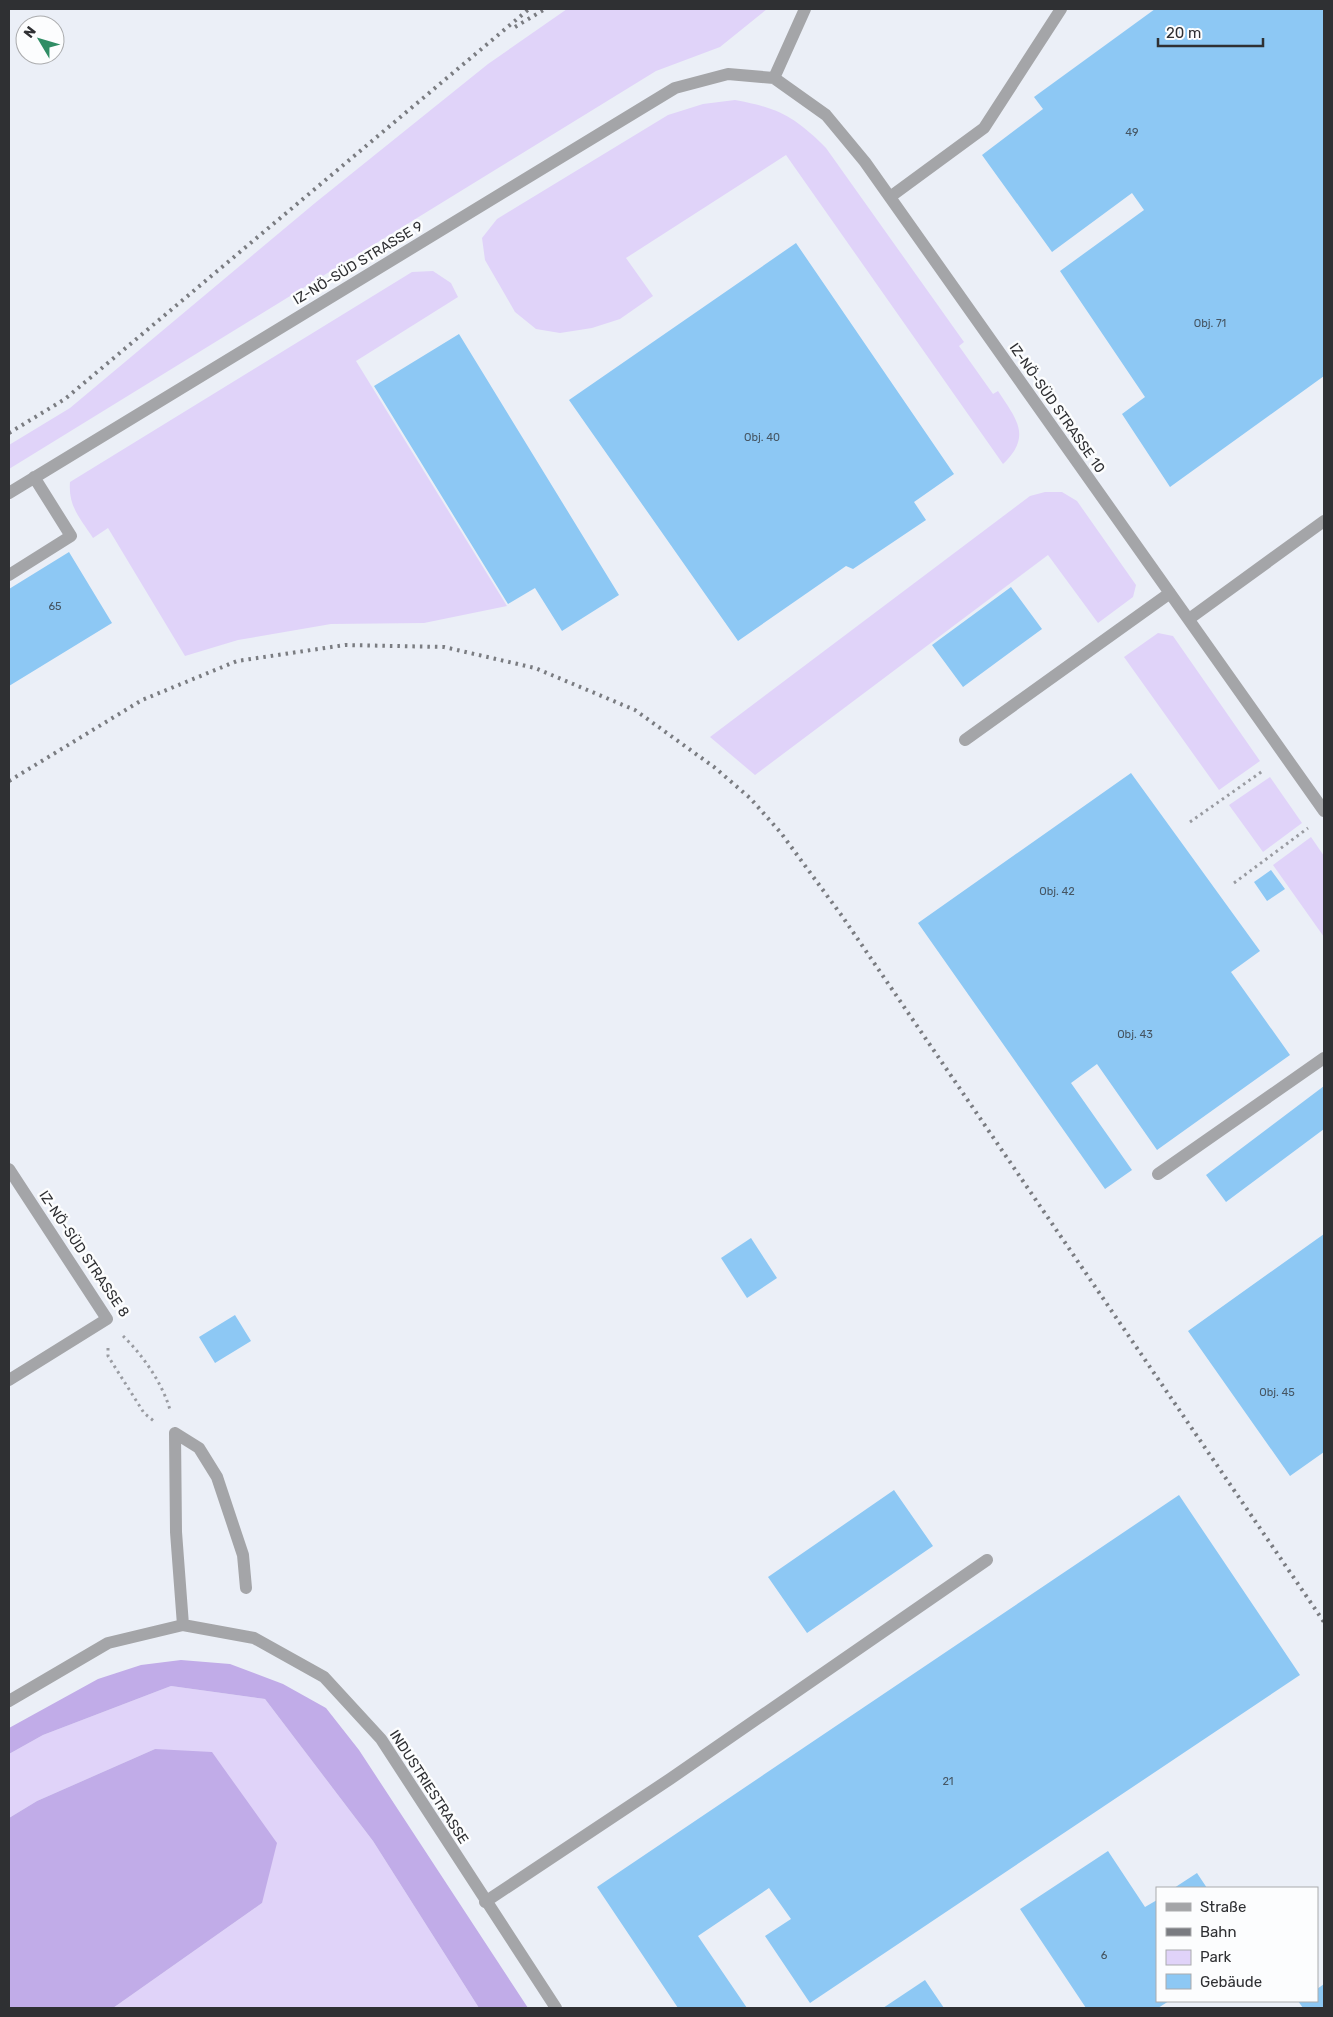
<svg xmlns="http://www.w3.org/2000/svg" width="1333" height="2017" viewBox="0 0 1333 2017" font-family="Rubik,sans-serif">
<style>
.green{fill:#e0d3f9}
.forest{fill:#c1ace8}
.building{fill:#8dc8f4}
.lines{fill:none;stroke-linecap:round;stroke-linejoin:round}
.path{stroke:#999ba1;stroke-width:3;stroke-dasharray:2.5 4;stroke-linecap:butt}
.minor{stroke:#a4a5a8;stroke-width:12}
.rail{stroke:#7a7c81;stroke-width:4;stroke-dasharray:2.5 5;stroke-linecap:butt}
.labels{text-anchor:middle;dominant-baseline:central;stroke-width:5;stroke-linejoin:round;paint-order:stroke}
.number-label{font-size:11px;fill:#465663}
.street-label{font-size:14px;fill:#2f3033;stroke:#fcfdfe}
</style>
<rect width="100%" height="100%" fill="#ebeff7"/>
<path class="green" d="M 567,9 L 767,9 L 720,47 L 656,71 L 9,469 L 9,445 L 70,408 L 315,203 L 488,64 Z
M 735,100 C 779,108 795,117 826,148 L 964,342 L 959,346 L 993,394 L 998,391 C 1017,420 1032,436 1003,464 L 786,155 L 626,258 L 653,296 L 620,319 L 592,328 L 560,333 L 536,329 L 515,312 L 485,260 L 482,238 L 497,219 L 668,115 L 703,104 Z
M 433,271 L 451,283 L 458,297 L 356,361 L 507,606 L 424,623 L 331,624 L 238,640 L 185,656 L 108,528 L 93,538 C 80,518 68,506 70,482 L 412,272 Z
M 1045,492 L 1062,492 L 1077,501 L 1136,585 L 1133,597 L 1098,623 L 1048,555 L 755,775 L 710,737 L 1030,496 Z
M 1158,633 L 1173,636 L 1260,761 L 1219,790 L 1124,657 Z
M 1270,777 L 1302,823 L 1263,852 L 1229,805 Z
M 1311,837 L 1324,856 L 1324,937 L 1273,865 Z
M 171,1686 L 265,1699 L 373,1841 L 479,2008 L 113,2008 L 262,1903 L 155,1749 L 37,1801 L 9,1818 L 9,1754 L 43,1735 Z"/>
<path class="forest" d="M 181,1660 L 230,1664 L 283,1684 L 326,1708 L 359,1750 L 528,2008 L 479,2008 L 373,1841 L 265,1699 L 171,1686 L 43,1735 L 9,1754 L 9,1728 L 98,1679 L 141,1665 Z
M 155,1749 L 212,1752 L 277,1843 L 262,1903 L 113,2008 L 9,2008 L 9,1818 L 37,1801 Z"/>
<path class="building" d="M 1155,9 L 1324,9 L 1324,376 L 1170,487 L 1122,414 L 1145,397 L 1060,271 L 1144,210 L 1132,193 L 1052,252 L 982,155 L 1043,109 L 1034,97 Z
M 796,243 L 954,474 L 914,502 L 926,520 L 853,569 L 846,566 L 738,641 L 569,400 Z
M 459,334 L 619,595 L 562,631 L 535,588 L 508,604 L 374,386 Z
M 69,552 L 112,623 L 9,686 L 9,589 Z
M 1011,587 L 1042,629 L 963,687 L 932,645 Z
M 1131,773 L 1260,951 L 1231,972 L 1290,1055 L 1157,1150 L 1097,1064 L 1071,1083 L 1132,1170 L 1105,1189 L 918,923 Z
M 1271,870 L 1285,889 L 1267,901 L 1254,882 Z
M 1324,1086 L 1324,1129 L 1226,1202 L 1206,1175 Z
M 1324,1234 L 1324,1452 L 1290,1476 L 1188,1331 Z
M 751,1238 L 777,1278 L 747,1298 L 721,1258 Z
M 235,1315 L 251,1341 L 215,1363 L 199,1337 Z
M 894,1490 L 933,1546 L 807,1633 L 768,1577 Z
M 1179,1495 L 1300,1675 L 810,2003 L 765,1936 L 791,1919 L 769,1888 L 698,1936 L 747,2008 L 678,2008 L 597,1887 Z
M 1108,1851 L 1145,1907 L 1157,1900 L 1157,2001 L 1169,2001 L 1158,2008 L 1086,2008 L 1020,1909 Z
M 1197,1873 L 1207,1888 L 1174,1888 Z
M 925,1980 L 944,2008 L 883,2008 Z
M 1324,1984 L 1324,2008 L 1303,2008 L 1298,2001 L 1317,2001 L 1317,1989 Z"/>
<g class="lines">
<path class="path" d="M 1190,822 L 1264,770
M 1234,883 L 1308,828
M 123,1336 C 142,1354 163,1384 170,1410
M 108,1348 L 108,1356 L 144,1413 L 155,1422"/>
<path class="minor" d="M 774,78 L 805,9
M 890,197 L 984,128 L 1061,9
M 9,493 L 675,88 L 728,74 L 774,78 L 826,115 L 865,162 L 1324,811
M 9,575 L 71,536 L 34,477
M 1189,619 L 1324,521
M 965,740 L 1170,593
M 9,1169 L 107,1319 L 9,1380
M 1158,1174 L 1324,1058
M 175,1433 L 176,1532 L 183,1625
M 175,1433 L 199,1448 L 217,1477 L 243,1555 L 246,1588
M 9,1701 L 108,1643 L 183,1625 L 254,1638 L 324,1677 L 381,1739 L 556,2008
M 485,1902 L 670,1779 L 987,1560"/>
<path class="rail" d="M 515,27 L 545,9
M 9,433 L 65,399 L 529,9
M 9,781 L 142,700 L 237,661 L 345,645 L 444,647 L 535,668 L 635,710 L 714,767 L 750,798 L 781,833 L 842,916 L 1324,1622"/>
</g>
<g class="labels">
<g class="number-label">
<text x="1132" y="132">49</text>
<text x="1210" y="323">Obj. 71</text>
<text x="762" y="437">Obj. 40</text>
<text x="55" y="606">65</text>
<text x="1057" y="891">Obj. 42</text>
<text x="1135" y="1034">Obj. 43</text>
<text x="1277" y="1392">Obj. 45</text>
<text x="948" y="1781">21</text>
<text x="1104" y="1955">6</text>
</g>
<g class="street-label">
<text transform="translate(358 263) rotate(-31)">IZ-NÖ-SÜD STRASSE 9</text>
<text transform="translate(1057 408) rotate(55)">IZ-NÖ-SÜD STRASSE 10</text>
<text transform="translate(84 1254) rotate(56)">IZ-NÖ-SÜD STRASSE 8</text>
<text transform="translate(429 1787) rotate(57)">INDUSTRIESTRASSE</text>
</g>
</g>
<rect width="1333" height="2017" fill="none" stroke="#2f3033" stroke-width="20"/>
<rect x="1156" y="1887" width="162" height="115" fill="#fcfdfe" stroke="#aaabad"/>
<rect x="1166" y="1903" width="25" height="8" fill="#a4a5a8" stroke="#aaabad"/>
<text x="1200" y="1912" font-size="15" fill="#2f3033">Straße</text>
<rect x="1166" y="1928" width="25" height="8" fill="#7a7c81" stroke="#aaabad"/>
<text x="1200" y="1937" font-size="15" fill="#2f3033">Bahn</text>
<rect x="1166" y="1950" width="25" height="15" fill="#e0d3f9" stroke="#aaabad"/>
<text x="1200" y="1962" font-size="15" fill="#2f3033">Park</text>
<rect x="1166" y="1974" width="25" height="15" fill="#8dc8f4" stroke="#aaabad"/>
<text x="1200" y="1987" font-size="15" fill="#2f3033">Gebäude</text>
<g transform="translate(40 40) rotate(308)"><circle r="24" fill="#fcfdfe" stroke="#aaabad"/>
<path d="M0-4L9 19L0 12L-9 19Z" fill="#308d65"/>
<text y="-8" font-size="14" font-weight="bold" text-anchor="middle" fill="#2f3033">N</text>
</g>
<path d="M1158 38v8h105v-8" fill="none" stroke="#2f3033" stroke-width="2.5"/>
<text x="1166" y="38" font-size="15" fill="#2f3033" stroke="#fcfdfe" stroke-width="4" paint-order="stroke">20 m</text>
</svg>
